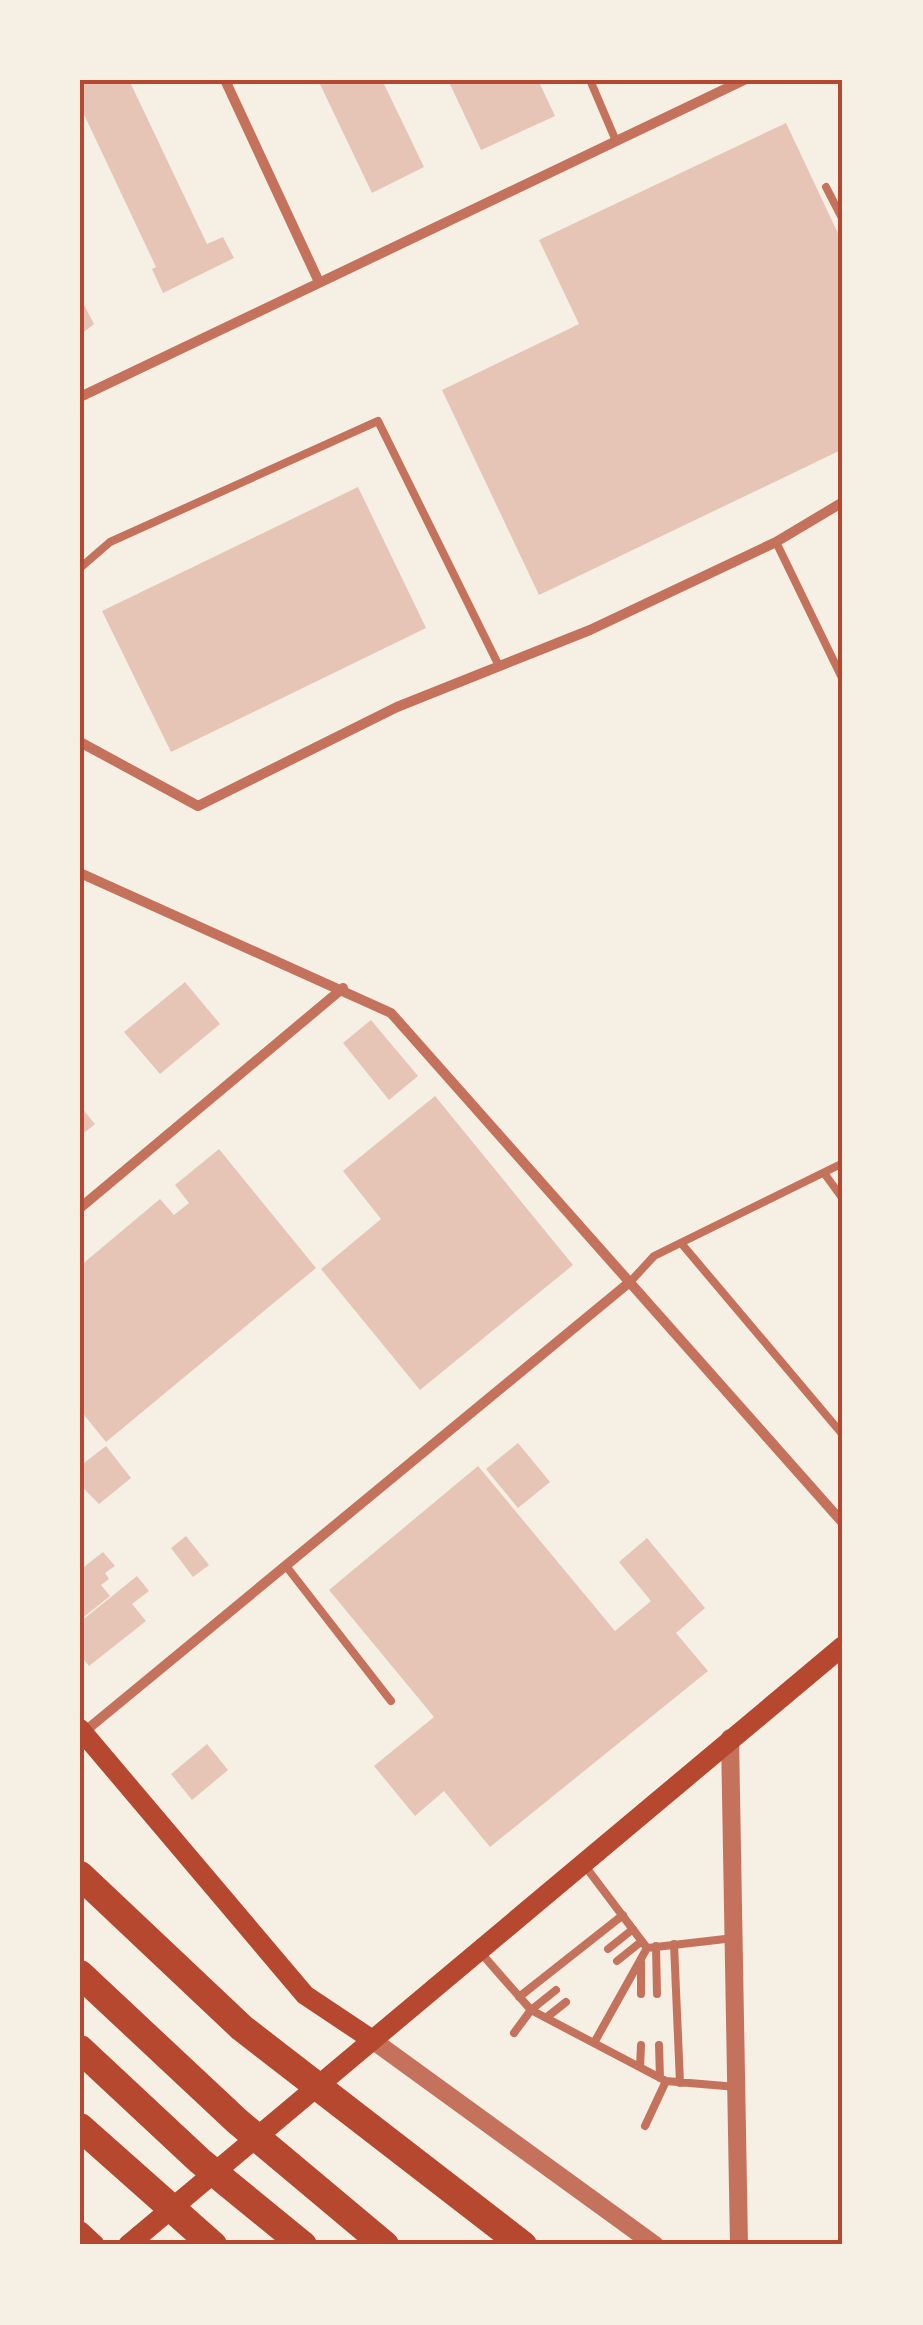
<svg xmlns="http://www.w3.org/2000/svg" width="923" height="2325" viewBox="0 0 923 2325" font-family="Figtree,sans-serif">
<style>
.building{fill:#e6c5b7}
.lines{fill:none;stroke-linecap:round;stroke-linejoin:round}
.service{stroke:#c5725c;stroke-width:8}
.minor{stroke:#c5725c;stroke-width:10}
.tertiary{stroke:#c5725c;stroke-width:18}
.secondary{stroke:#b5482f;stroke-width:20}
.motorway{stroke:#b5482f;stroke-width:28}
.neatline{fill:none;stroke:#b5482f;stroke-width:4}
</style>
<rect width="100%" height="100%" fill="#f6efe4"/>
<path class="building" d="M 80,80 L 129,80 L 207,244 L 223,237 L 234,258 L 163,293 L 152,269 L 156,267 L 80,106 Z
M 318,80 L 382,80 L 424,167 L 372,193 Z
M 448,80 L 538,80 L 555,116 L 481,150 Z
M 786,123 L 843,244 L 843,449 L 539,595 L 442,390 L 579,324 L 539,240 Z
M 80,297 L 94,324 L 80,335 Z
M 358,487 L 426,628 L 171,752 L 102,611 Z
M 185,982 L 220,1024 L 160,1074 L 124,1032 Z
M 371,1020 L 418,1076 L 389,1100 L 343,1043 Z
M 435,1096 L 573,1265 L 420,1390 L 321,1269 L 381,1219 L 343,1171 Z
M 80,1106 L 95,1124 L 80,1136 Z
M 219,1149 L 316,1268 L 106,1442 L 80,1410 L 80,1266 L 160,1199 L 174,1215 L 189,1203 L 175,1185 Z
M 518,1443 L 550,1482 L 518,1508 L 486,1469 Z
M 106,1446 L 131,1478 L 99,1504 L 80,1485 L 80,1466 Z
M 478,1466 L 615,1631 L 651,1601 L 619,1562 L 647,1538 L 705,1608 L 676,1633 L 708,1671 L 490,1847 L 444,1791 L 415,1816 L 374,1766 L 434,1717 L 329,1590 Z
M 186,1536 L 209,1565 L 193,1577 L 171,1548 Z
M 103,1552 L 115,1566 L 105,1573 L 109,1579 L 101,1585 L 110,1596 L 80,1620 L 80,1570 Z
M 137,1576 L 149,1591 L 132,1604 L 146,1621 L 89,1666 L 80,1655 L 80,1622 Z
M 207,1744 L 228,1770 L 192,1800 L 171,1774 Z"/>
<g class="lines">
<path class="service" d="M 590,80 L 616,141
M 826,187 L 843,220
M 776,542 L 843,680
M 80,568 L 110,542 L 378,421 L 499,666
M 824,1173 L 843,1199
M 681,1243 L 843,1435
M 631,1281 L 654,1256 L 843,1163
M 286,1566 L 391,1701
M 585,1866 L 647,1948
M 674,1944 L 680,2083
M 656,1946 L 657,1994
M 647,1948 L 734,1938
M 608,1949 L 633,1929
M 481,1953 L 531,2010 L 666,2081 L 737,2087
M 617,1961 L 642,1941
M 641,1962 L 641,1994
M 519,1997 L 623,1915
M 547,2017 L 566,2002
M 514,2033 L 531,2010 L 556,1990
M 594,2043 L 647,1948
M 659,2045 L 660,2078
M 640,2067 L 641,2045
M 645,2126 L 666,2081"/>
<path class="minor" d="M 225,80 L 319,282
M 80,397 L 744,80
M 80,742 L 198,806 L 397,707 L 590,630 L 776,542 L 843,502
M 80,873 L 391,1013 L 843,1523
M 80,1208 L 343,988
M 84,1732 L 631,1281"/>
<path class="tertiary" d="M 730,1738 L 739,2245
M 371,2039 L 655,2245"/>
<path class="secondary" d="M 80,1729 L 305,1995 L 371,2039
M 80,2231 L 95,2245
M 128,2245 L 843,1646"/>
<path class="motorway" d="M 80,1875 L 242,2028 L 523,2245
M 80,1974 L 237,2121 L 385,2245
M 80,2049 L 200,2161 L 303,2245
M 80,2127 L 213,2245"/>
</g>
<rect width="923" height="2325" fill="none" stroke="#f6efe4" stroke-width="165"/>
<rect x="82" y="82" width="758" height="2160" class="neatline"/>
</svg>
